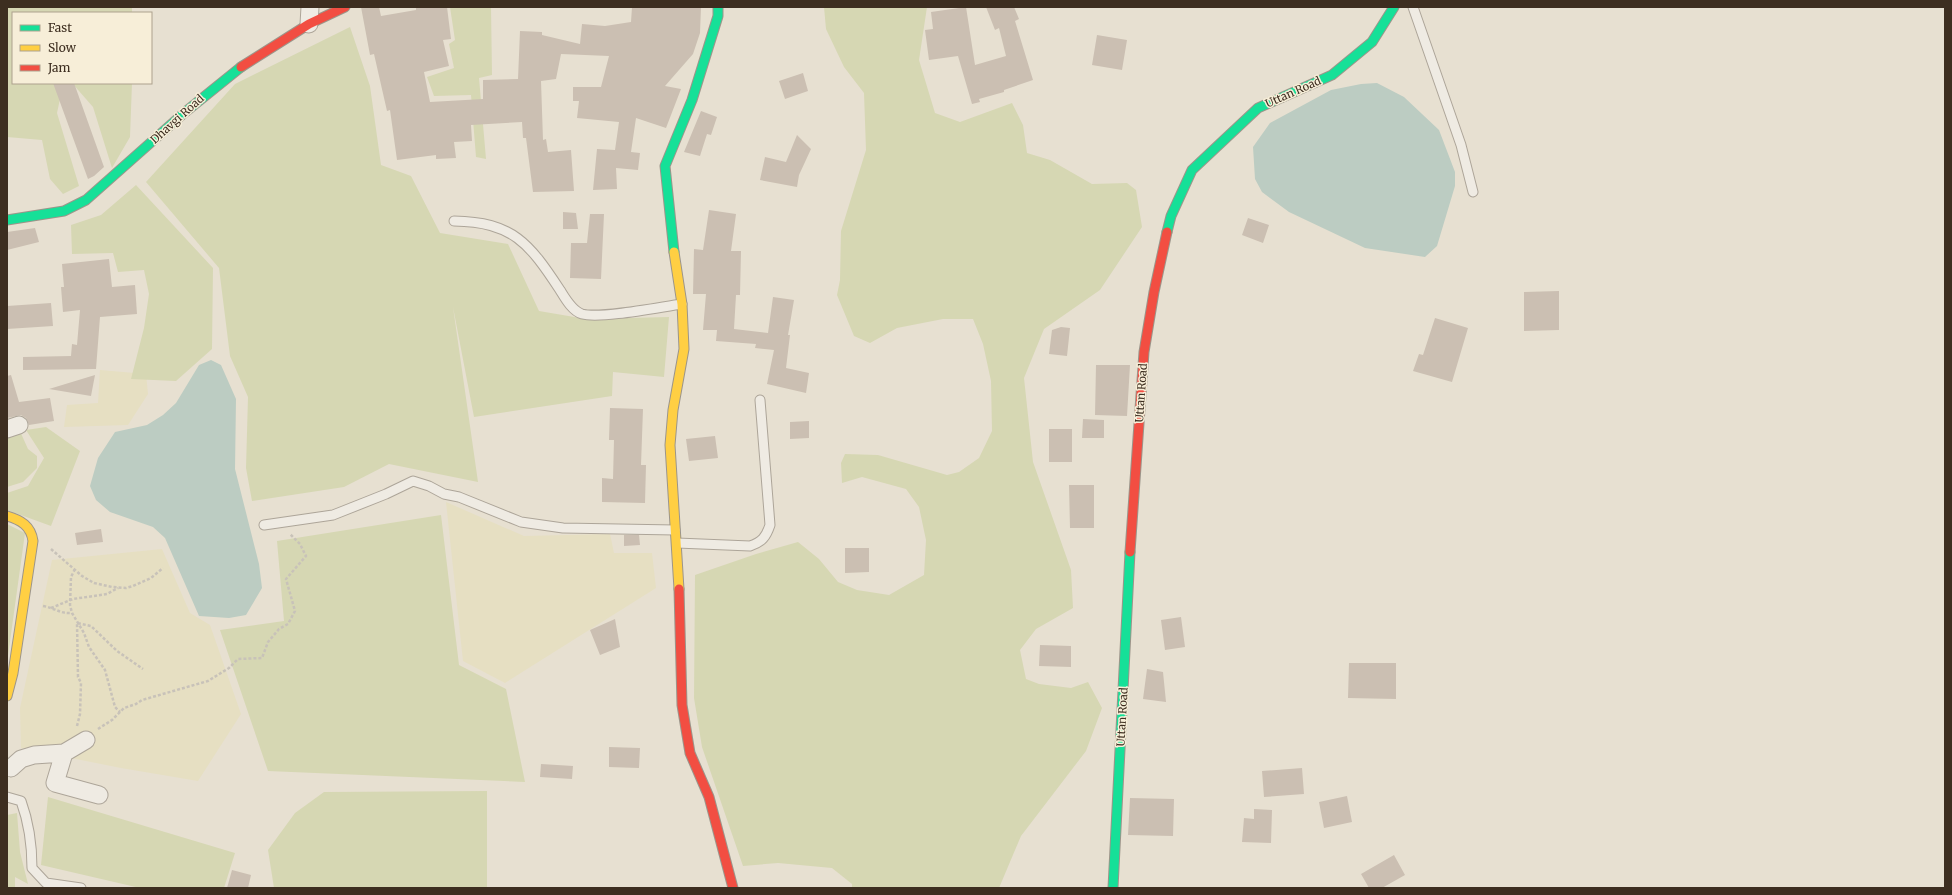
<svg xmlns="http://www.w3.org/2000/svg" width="1952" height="895" viewBox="0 0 1952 895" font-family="Merriweather,serif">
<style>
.farmland{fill:#e6dfc2}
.green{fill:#d6d7b3}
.water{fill:#bcccc2}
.building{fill:#cbbfb2}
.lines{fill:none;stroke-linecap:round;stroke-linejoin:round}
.lane-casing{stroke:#ada599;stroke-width:11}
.street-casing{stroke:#ada599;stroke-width:19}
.fast-casing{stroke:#9c958a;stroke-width:11}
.slow-casing{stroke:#9c958a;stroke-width:11}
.jam-casing{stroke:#9c958a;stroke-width:11}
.path{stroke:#c8c2b9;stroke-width:2.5;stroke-dasharray:3 2;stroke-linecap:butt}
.lane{stroke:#efebe3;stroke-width:9}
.street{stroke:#efebe3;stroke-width:17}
.fast{stroke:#16e098;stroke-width:9}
.slow{stroke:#ffcf43;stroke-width:9}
.jam{stroke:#f24e42;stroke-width:9}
.labels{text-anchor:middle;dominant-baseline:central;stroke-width:3;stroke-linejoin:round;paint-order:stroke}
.street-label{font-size:11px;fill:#3d2e20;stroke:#f7eed8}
</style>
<rect width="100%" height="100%" fill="#e7e0d1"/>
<path class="farmland" d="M 100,370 L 146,374 L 148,394 L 128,425 L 64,427 L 67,405 L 98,403 Z
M 446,502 L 524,536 L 610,534 L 614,553 L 652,553 L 656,588 L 505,683 L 463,661 Z
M 162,549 L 190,613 L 210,625 L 241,714 L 198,781 L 121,768 L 21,748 L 20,708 L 52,560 Z"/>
<path class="green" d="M 7,7 L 132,7 L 132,13 L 13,13 L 13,83 L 55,83 L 60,99 L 57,113 L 79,186 L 63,194 L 50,179 L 42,140 L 7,137 Z
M 450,7 L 491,7 L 492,75 L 479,78 L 486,159 L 476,157 L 471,95 L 434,96 L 427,77 L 454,68 L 449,44 L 455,40 Z
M 824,7 L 927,7 L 919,60 L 935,113 L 960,122 L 1012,103 L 1023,125 L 1027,153 L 1050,160 L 1092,184 L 1127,183 L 1136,190 L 1142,227 L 1100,290 L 1044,329 L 1024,378 L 1033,462 L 1071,570 L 1073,608 L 1036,629 L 1020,650 L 1026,679 L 1039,684 L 1071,688 L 1088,682 L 1102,708 L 1086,751 L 1021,836 L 999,888 L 852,888 L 852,884 L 832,868 L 778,863 L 743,866 L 702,747 L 694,698 L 695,575 L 756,554 L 798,542 L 819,559 L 838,582 L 857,590 L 889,595 L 924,575 L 926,540 L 919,507 L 906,489 L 862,477 L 842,483 L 841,463 L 845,454 L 878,455 L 947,475 L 959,472 L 979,458 L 992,431 L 991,381 L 983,344 L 973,319 L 943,319 L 897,328 L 870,343 L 854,336 L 837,295 L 840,280 L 841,231 L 866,150 L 864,93 L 844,67 L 826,29 Z
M 350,27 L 370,86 L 381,165 L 411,176 L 440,233 L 508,244 L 539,311 L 586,319 L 669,317 L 664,377 L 613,372 L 612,396 L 474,417 L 453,307 L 478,482 L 389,464 L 344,487 L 252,501 L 246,468 L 248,397 L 230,356 L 219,268 L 146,182 L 235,84 Z
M 72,83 L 132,83 L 130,137 L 112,168 L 93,107 Z
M 136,185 L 213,268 L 212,349 L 176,381 L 131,379 L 144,328 L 149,294 L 144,270 L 118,272 L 113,253 L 72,254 L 71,225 L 101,215 Z
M 46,427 L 80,451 L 51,526 L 7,510 L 7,493 L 28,486 L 44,458 L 26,430 Z
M 19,429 L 28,449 L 37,456 L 37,468 L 23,482 L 7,487 L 7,433 Z
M 441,515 L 459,665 L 506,689 L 525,782 L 268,771 L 220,630 L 284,621 L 277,541 Z
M 7,524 L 25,533 L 7,663 Z
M 487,791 L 487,888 L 274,888 L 268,850 L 295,813 L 324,792 Z
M 48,797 L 235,853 L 224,888 L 140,888 L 41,865 Z
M 17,813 L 20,852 L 28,884 L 15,877 L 15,888 L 7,888 L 7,815 Z"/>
<path class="water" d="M 1377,83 L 1404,97 L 1439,130 L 1455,172 L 1455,186 L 1437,246 L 1425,257 L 1365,248 L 1289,212 L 1262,192 L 1255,179 L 1253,147 L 1270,123 L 1331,90 L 1361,84 Z
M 211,360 L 221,365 L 236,399 L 235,469 L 259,564 L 262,588 L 246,615 L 229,618 L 199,616 L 165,538 L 153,527 L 110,512 L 96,500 L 90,486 L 98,458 L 115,432 L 147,425 L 163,415 L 176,403 L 199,365 Z"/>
<path class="building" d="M 361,7 L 379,7 L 381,16 L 416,10 L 416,7 L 447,7 L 451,39 L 443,40 L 449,66 L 424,72 L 430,102 L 483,99 L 483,80 L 518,79 L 520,31 L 542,32 L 542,35 L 580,44 L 582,24 L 605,26 L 631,22 L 632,7 L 701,7 L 700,33 L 693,54 L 665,86 L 681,89 L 666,128 L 636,118 L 631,152 L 640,153 L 638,170 L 616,168 L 617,189 L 593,190 L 597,149 L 615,150 L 619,122 L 577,118 L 579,101 L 573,101 L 573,87 L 601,87 L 609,56 L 561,54 L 556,79 L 541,81 L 543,140 L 546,139 L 548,152 L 571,150 L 574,191 L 533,192 L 526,138 L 523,138 L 522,122 L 471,125 L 472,141 L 454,142 L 456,158 L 436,159 L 436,155 L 397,160 L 390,110 L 387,111 L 374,54 L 370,55 Z
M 966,7 L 975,65 L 1006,56 L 999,28 L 995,30 L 986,7 L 1014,7 L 1019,19 L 1015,21 L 1033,80 L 1004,90 L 1004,92 L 979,99 L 980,102 L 972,104 L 958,56 L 929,60 L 925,30 L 933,29 L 931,12 Z
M 1097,35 L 1127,40 L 1122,70 L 1092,65 Z
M 803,73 L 808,91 L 785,99 L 779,81 Z
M 53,83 L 74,83 L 104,167 L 94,176 L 88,179 Z
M 701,111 L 717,117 L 711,135 L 707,134 L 700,156 L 684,152 Z
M 797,135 L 811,149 L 799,175 L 797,187 L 760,180 L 765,157 L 786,162 Z
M 709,210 L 736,214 L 731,251 L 741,251 L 740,295 L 736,295 L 734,329 L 768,333 L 773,297 L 794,300 L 788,335 L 790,335 L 786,368 L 809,373 L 806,393 L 767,384 L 774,350 L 755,348 L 756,344 L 716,341 L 717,330 L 703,330 L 706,294 L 693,294 L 694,249 L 703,250 Z
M 563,212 L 576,213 L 578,229 L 563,229 Z
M 590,214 L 604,214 L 601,279 L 570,278 L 571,243 L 587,243 Z
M 1248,218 L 1269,225 L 1263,243 L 1242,235 Z
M 35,228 L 39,242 L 7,250 L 7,232 Z
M 109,259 L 112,287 L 135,285 L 137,314 L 100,317 L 96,369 L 23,370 L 23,357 L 71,356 L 72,344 L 77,345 L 80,310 L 63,312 L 61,287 L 64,287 L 62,264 Z
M 1559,291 L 1559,330 L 1524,331 L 1524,292 Z
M 51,303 L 53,326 L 7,329 L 7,306 Z
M 1435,318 L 1468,328 L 1452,382 L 1413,371 L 1419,354 L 1423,355 Z
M 1061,327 L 1070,328 L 1067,356 L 1049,354 L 1052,330 Z
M 1096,365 L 1130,365 L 1127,416 L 1095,415 Z
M 11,375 L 19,402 L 50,398 L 54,421 L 29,425 L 26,418 L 21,415 L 7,418 L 7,376 Z
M 95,375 L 91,396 L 49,389 Z
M 610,408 L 643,409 L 641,465 L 646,465 L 645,503 L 602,502 L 602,478 L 613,479 L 614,440 L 609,440 Z
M 1083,419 L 1104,420 L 1104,438 L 1082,438 Z
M 809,421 L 809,438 L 790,439 L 790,422 Z
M 1049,429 L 1072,429 L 1072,462 L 1049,462 Z
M 715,436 L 718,458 L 689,461 L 686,439 Z
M 1069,485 L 1094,485 L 1094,528 L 1070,528 Z
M 101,529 L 103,542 L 77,545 L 75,533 Z
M 624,535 L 639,535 L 640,545 L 624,546 Z
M 845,548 L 869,548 L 869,572 L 845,573 Z
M 1181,617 L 1185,647 L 1165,650 L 1161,620 Z
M 615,619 L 620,647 L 600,655 L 590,630 Z
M 1040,645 L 1071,646 L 1071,667 L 1039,666 Z
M 1349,663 L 1396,663 L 1396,699 L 1348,698 Z
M 1147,669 L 1163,672 L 1166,702 L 1143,699 Z
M 609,747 L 640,748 L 639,768 L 609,767 Z
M 541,764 L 573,766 L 572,779 L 540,777 Z
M 1302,768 L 1304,794 L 1264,797 L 1262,771 Z
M 1347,796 L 1352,822 L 1324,828 L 1319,802 Z
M 1130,798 L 1174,799 L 1173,836 L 1128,835 Z
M 1254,809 L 1272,810 L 1271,843 L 1242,842 L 1244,818 L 1254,819 Z
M 1394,855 L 1405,875 L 1382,888 L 1369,888 L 1361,874 Z
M 232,870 L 251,875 L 248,888 L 227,888 Z"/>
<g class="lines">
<defs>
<path id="lane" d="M 1413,7 L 1461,145 L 1473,192
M 454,221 C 513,222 529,243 560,290 C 565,298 572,311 582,314 C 601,319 660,307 682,304
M 264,525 L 333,515 L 386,494 L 413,481 L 429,486 L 444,494 L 459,497 L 521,522 L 563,528 L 675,530
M 677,543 L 750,546 C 762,542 766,537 770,525 L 760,400
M 7,797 L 21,801 C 29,823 32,845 32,868 L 46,883 L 81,888"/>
<path id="street" d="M 309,24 L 310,7
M 7,429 L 19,425
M 64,753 L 55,783 L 99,795
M 11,768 L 21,759 L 34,755 L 64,753 L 86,740"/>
<path id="fast" d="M 7,220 L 64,211 L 86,200 L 184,113 L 241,67
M 1167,232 L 1171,216 L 1192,170 L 1258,108 L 1332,75 L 1372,42 L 1394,7
M 674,252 L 665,166 L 692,100 L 718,16 L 718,7
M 1113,888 L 1130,552"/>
<path id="slow" d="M 674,252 L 682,304 L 684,349 L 673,410 L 670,445 L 679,589
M 7,516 C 21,520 31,526 33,541 L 13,673 L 7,696"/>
<path id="jam" d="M 241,67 L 309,24 L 345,7
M 1130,552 L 1144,352 L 1154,292 L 1167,232
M 679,589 L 682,705 L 690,753 L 709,797 L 733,888"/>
</defs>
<use href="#lane" class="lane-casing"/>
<use href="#street" class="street-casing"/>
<use href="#fast" class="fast-casing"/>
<use href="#slow" class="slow-casing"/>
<use href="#jam" class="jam-casing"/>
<path class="path" d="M 51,549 L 82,576 L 94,583 L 112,587 L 126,588 L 133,586 L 151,578 L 163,568
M 75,569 L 71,577 L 70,605 L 72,613 L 84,633 L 89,647 L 105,670 L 115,707 L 120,712
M 43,606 C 55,608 60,614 72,613
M 51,608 L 73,599 L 107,594 L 118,588
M 77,726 L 80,714 L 81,683 L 78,677 L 77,623 L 91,626 L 117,651 L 143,669
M 98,729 L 112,720 L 124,708 L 136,704 L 142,700 L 208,681 L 229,668 L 238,659 L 262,658 L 268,642 L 279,629 L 288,624 L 295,611 L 286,579 L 306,556 L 300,544 L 290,534"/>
<use href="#lane" class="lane"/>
<use href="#street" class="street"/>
<use href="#fast" class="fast"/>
<use href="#slow" class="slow"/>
<use href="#jam" class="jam"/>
</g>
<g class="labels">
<g class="street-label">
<text transform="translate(1293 92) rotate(-24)">Uttan Road</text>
<text transform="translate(177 119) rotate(-42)">Dhavgi Road</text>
<text transform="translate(1141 393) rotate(-86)">Uttan Road</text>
<text transform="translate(1122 717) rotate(-87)">Uttan Road</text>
</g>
</g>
<rect width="1952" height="895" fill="none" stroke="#3d2e20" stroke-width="16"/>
<rect x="12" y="12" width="140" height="72" fill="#f7eed8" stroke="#ada18e"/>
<rect x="20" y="25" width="20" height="6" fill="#16e098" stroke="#ada18e"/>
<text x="48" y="32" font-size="12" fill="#3d2e20">Fast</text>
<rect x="20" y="45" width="20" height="6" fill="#ffcf43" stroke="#ada18e"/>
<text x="48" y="52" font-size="12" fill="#3d2e20">Slow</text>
<rect x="20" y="65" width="20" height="6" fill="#f24e42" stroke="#ada18e"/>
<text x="48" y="72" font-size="12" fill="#3d2e20">Jam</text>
</svg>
